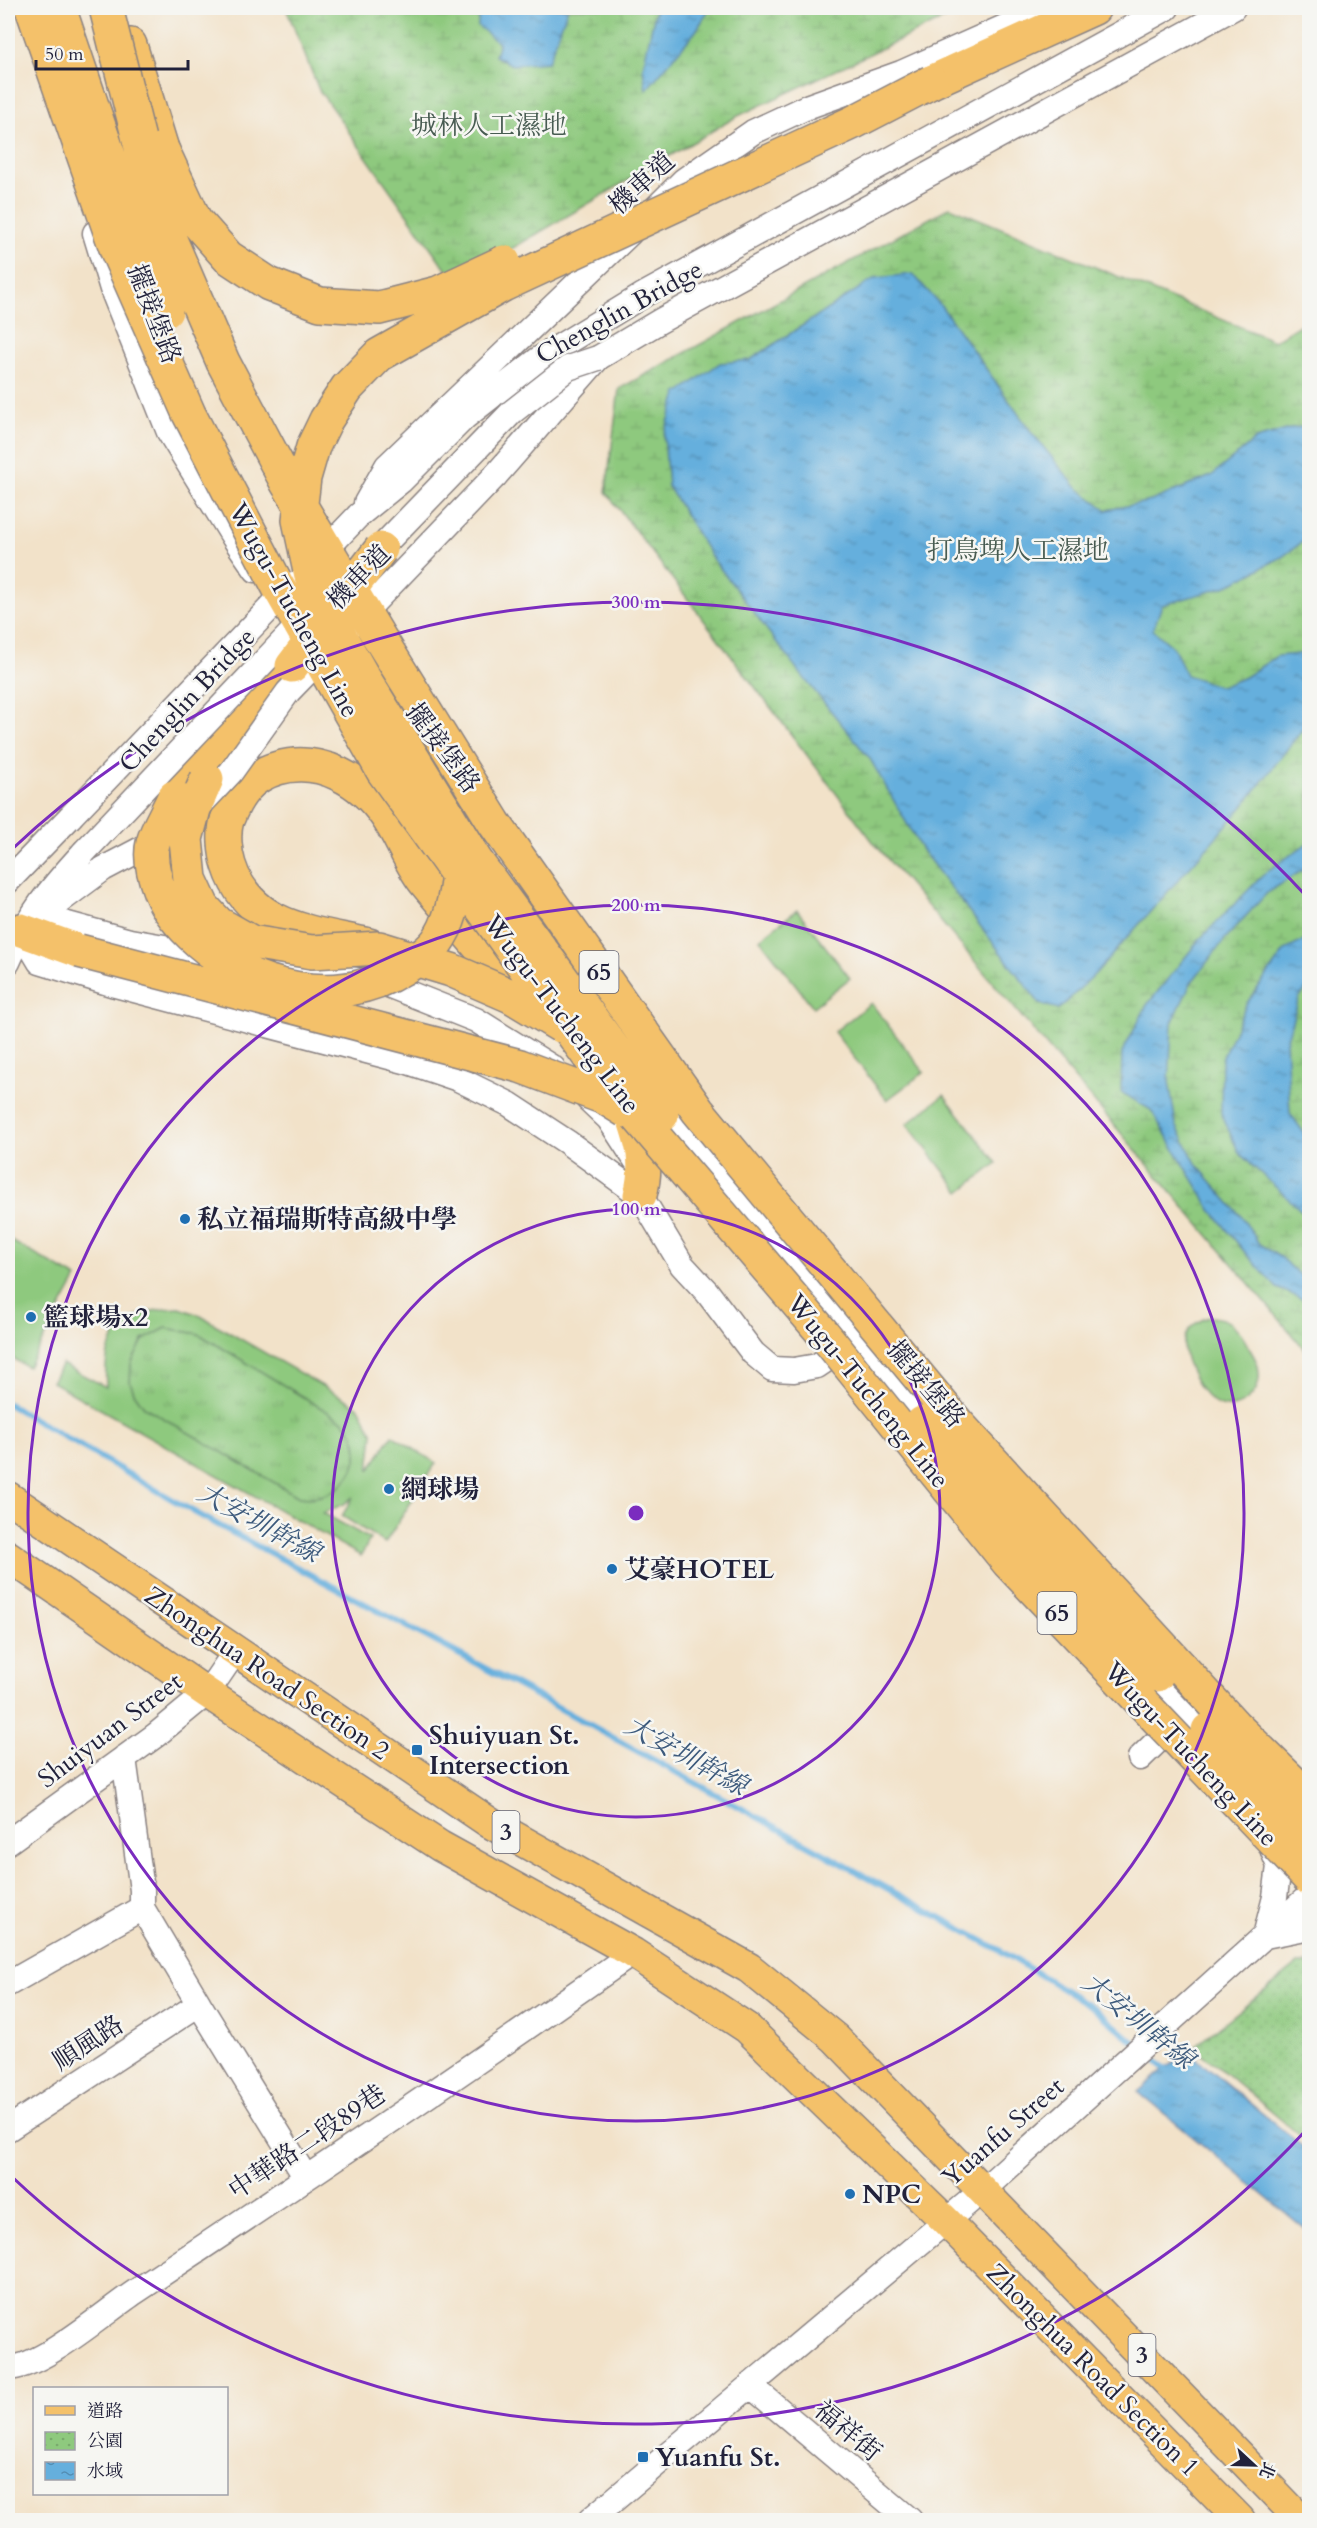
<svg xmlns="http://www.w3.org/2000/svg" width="1317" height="2528" viewBox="0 0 1317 2528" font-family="Cardo,'Noto Serif TC',serif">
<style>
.grass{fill:url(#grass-tufts);stroke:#58765c;stroke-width:1.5}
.wetland{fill:url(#wetland-marsh);stroke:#58765c;stroke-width:1.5}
.park{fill:url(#park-dots);stroke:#58765c;stroke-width:1.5}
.pitch{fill:#8ec97e;stroke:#58765c;stroke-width:1.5;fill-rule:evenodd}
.water{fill:url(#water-ripples);stroke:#44688c;stroke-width:1.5}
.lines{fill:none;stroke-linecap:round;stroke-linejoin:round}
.stream{stroke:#65afdd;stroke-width:6}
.minor-casing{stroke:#8a8282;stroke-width:27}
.major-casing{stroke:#8a8282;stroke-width:33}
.highway-casing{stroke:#8a8282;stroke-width:36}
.minor{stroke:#fff;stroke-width:24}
.major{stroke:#f4c16a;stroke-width:30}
.highway{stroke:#f4c16a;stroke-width:33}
.minor-bridge-casing{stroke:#8a8282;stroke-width:27;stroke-linecap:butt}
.highway-bridge-casing{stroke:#8a8282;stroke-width:36;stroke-linecap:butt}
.minor-bridge{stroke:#fff;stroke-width:24}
.highway-bridge{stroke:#f4c16a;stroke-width:33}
.ring{fill:none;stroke:#7b2cbf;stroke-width:3}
.poi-dot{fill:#1f6fb2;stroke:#f6f6f2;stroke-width:2}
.labels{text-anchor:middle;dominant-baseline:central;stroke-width:5;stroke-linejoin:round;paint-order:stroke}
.shield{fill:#f6f6f2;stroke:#626272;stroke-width:1.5}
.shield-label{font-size:24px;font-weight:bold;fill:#22223b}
.park-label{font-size:26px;fill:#485c52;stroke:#f6f6f2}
.street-label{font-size:26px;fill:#22223b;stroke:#f6f6f2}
.poi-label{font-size:26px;font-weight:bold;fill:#22223b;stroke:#f6f6f2;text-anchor:start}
.water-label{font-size:27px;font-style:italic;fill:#3d5a7c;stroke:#f6f6f2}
.centre{fill:#7b2cbf;stroke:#f6f6f2;stroke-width:3}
.ring-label{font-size:18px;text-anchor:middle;font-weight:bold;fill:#7b2cbf;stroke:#f6f6f2;stroke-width:5;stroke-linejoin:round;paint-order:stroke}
</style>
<defs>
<pattern id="grass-tufts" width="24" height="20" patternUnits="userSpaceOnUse" patternTransform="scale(1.5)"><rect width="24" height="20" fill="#8ec97e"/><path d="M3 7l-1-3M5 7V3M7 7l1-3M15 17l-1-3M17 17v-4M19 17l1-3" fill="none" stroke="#7aac6e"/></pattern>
<pattern id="wetland-marsh" width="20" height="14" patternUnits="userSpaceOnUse" patternTransform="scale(1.5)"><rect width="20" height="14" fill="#8ec97e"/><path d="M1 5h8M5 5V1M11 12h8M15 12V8" fill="none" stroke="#7aac6e"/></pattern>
<pattern id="park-dots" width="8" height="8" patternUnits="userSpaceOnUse" patternTransform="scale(1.5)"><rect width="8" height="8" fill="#8ec97e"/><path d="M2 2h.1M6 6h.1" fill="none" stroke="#7aac6e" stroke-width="1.8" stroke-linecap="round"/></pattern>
<pattern id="water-ripples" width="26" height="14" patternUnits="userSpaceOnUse" patternTransform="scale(1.5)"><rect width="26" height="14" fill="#65afdd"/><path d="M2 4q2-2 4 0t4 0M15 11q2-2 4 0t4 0" fill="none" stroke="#538eb4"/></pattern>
</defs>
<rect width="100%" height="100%" fill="#f6f6f2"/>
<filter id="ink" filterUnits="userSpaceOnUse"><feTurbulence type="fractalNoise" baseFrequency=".0167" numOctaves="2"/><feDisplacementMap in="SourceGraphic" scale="12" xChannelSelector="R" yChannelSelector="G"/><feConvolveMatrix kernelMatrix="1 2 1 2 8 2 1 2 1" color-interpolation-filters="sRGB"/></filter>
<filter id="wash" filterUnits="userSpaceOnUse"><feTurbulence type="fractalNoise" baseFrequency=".008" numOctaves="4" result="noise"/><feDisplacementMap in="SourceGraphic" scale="24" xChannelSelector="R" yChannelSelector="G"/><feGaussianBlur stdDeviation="1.35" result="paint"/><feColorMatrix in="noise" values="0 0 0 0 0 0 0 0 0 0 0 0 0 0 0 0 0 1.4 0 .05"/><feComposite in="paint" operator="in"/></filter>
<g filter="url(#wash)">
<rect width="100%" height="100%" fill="#f2e2c9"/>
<path class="grass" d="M 166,1328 L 199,1334 L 343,1421 C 347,1425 352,1431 354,1436 C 367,1471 334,1503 299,1497 L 144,1407 L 134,1393 L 130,1382 L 131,1364 L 143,1340 Z"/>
<path class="wetland" d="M 286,8 L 967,8 L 736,117 L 455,282 L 319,90 Z
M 950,207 L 1274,341 L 1309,319 L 1309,1354 L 874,843 L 606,492 L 619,389 Z"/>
<path class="park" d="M 1298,1964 L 1309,1964 L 1309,2143 L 1194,2047 Z"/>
<path class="pitch" d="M 797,910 L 850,978 L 813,1007 L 760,939 Z
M 871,1003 L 924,1072 L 887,1100 L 834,1032 Z
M 944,1095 L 997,1163 L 960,1192 L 907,1124 Z
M 8,1239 L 77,1278 L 28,1367 L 8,1356 Z
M 180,1308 L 199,1315 L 359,1407 L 373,1434 L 369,1471 L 392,1435 L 436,1463 L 385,1543 L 342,1516 L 353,1497 L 344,1504 L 323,1513 L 370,1539 L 361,1556 L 52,1382 L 62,1364 L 106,1387 C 102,1332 126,1309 180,1308 ZM 166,1328 L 199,1334 L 343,1421 C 347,1425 352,1431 354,1436 C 367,1471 334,1503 299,1497 L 144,1407 L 134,1393 L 130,1382 L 131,1364 L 143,1340 Z
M 1209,1317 C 1231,1317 1240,1330 1249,1348 C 1254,1356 1259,1364 1259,1373 C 1260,1384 1255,1394 1246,1401 C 1222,1418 1203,1396 1193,1376 C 1180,1350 1177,1328 1209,1317 Z"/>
<path class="water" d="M 479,8 L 568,8 L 548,62 L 512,65 L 495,56 L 499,43 L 478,26 Z
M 656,8 L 710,8 L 696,31 L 646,90 L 643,67 Z
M 913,274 L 942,307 L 1032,433 L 1076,487 L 1107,510 L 1151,501 L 1211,476 L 1256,439 L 1293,428 L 1309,426 L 1309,537 L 1282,557 L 1225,587 L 1162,605 L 1153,630 L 1174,648 L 1186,675 L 1221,687 L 1245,677 L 1277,656 L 1309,653 L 1309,721 L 1240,810 L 1096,973 L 1059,1009 L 1040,1004 L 922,850 L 870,759 L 800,673 L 710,555 L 668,486 L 664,435 L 677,394 L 720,363 L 750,360 L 875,278 Z
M 1309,842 L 1309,866 L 1267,893 L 1225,939 L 1191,983 L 1172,1023 L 1169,1081 L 1176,1125 L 1197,1165 L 1245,1221 L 1259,1244 L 1280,1257 L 1309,1283 L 1309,1305 L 1305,1300 L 1277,1288 L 1247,1255 L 1212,1211 L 1151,1110 L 1121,1092 L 1122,1053 L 1147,1005 L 1199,940 L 1265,873 Z
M 1309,938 L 1309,986 L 1299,998 L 1286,1042 L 1290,1113 L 1309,1140 L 1309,1218 L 1239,1153 L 1221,1113 L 1222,1059 L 1247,1003 L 1285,950 Z
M 1187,2051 L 1309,2152 L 1309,2232 L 1138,2092 Z"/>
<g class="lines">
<path class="stream" d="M 8,1404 L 194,1512 L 561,1709 L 1001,1951 L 1094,2008 L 1136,2044
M 1144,2050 L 1170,2073"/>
</g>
</g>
<g filter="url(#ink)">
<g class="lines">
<defs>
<path id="minor" d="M 657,207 L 684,180 L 753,132 L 809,106 L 901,73 L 1047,8
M 95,233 L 112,289 L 169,432 L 234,538 L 256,570
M 495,476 L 598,358 L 660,321 L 1233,8
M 366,503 L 387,466 L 630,233
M 359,515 L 401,481 L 465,417 L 539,359 L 645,294 L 1167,8
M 8,881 L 71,816
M 25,927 L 103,869 L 141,849
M 21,930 L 40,962 L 115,985 L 408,1062 L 458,1079 L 509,1104 L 567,1142 L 640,1195 L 682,1265 L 707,1292 L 753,1353 L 772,1369 L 794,1370 L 817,1366 L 851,1343
M 23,930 L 64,923 L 130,941 L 215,956
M 8,962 C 28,915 50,889 84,852
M 250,962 L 388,985 L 476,1020 L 553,1068
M 657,1091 L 853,1341 L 931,1434
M 588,1099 L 609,1119 L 641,1168
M 1138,1667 L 1215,1748
M 124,1758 L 142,1890 L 142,1908
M 1140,1758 L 1180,1719
M 1269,1841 L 1279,1866 L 1275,1897 L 1265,1936 L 1310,1927
M 8,1842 L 156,1735 L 207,1693 L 235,1652
M 8,1984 L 142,1908 L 199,2004
M 8,2129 L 199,2004 L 306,2178
M 8,2368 C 41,2368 105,2312 135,2292 C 303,2181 469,2069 633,1953
M 750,2385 L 910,2520
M 590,2520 L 983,2190 L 1310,1895"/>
<path id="major" d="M 8,1497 L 490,1823 L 749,1968 L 835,2038 L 1301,2520
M 8,1556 L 207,1693 L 440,1846 L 633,1953 L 747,2028 L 945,2220 L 1240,2520"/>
<path id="highway" d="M 130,45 L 162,149
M 931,82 L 1094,8
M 174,797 L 200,761 L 292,666
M 21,930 L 79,951
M 369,945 C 312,932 249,929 229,865 C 225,853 223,833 227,820 C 237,794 250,776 278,768 C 320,756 362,780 386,815 C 401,836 409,862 425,882 C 460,924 494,966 532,1005
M 630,1108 C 641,1141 649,1160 640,1195"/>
</defs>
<use href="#minor" class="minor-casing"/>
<use href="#major" class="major-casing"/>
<use href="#highway" class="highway-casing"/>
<use href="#minor" class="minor"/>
<use href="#major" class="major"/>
<use href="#highway" class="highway"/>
<defs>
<path id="minor-bridge" d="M 317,559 L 359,515
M 368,561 L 512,412 L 568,368 L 598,358
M 354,623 L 495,476
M 201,804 L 231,772 L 288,692 L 322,657
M 71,816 L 293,584
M 84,852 L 309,614"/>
<path id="highway-bridge" d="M 32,8 L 117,251 L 189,414 L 278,586 L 383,771 L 603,1076 L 822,1332 L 1008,1562 L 1310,1879
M 59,8 L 126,206 L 166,311
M 106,8 L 156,207 L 223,362 L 287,483 L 379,637 L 495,824 L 698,1111 L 959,1425 L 1234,1725 L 1310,1799
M 162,149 L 195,220 L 228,257 L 269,284 L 320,304 L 379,308 L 438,293 L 504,262
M 292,666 L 381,549
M 207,779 L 194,809 L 186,839 L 190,879 L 203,907 L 219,924 L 251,942 L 312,952 L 379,948 L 451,970 L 511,996 L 561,1026
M 174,797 C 168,812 157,828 153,843 C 149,858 155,879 160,892 C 168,912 183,928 199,942 C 254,990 338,1009 402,969 C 416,961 432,951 440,937 C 453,916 458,886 458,862
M 79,951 L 520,1066 L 605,1098 L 626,1111
M 662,1115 L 476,861 L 362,675 L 314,590 L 299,520 L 304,478 L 313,447 L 326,420 L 347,388 L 379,355 L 503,285 L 854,122 L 931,82
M 922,1423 L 1157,1675
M 1208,1730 L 1310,1838"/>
</defs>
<use href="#minor-bridge" class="minor-bridge-casing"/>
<use href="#highway-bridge" class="highway-bridge-casing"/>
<use href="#minor-bridge" class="minor-bridge"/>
<use href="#highway-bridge" class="highway-bridge"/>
</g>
</g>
<g class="ring">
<circle cx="636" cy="1513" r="304"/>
<circle cx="636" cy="1513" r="608"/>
<path d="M1308 2128A911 911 0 0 1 9 2174M9 852A911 911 0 0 1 1308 898"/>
</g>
<g class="poi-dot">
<circle cx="185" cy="1219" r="6"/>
<circle cx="31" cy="1317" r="6"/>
<circle cx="389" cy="1489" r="6"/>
<circle cx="612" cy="1569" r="6"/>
<rect x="411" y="1744" width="12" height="12" rx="3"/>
<circle cx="850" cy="2194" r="6"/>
<rect x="637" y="2451" width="12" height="12" rx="3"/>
</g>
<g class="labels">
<g class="shield">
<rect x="579.5" y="951" width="39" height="42" rx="4.5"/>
<rect x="1037.5" y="1592" width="39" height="42" rx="4.5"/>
<rect x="492.5" y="1811" width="27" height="42" rx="4.5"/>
<rect x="1128.5" y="2334" width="27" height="42" rx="4.5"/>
</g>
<g class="shield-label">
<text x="599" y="972">65</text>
<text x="1057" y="1613">65</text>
<text x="506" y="1832">3</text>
<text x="1142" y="2355">3</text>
</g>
<g class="park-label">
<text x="489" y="125">城林人工濕地</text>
<text x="1018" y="550">打鳥埤人工濕地</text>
</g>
<g class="street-label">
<text transform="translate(642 183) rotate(-42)">機車道</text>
<text transform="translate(619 312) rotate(-29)">Chenglin Bridge</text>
<text transform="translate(154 314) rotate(69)">擺接堡路</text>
<text transform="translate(359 577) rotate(-46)">機車道</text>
<text transform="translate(294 610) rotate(61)">Wugu-Tucheng Line</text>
<text transform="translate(187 700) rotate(-47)">Chenglin Bridge</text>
<text transform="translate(443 748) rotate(53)">擺接堡路</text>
<text transform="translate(562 1014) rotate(53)">Wugu-Tucheng Line</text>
<text transform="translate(926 1384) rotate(50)">擺接堡路</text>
<text transform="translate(868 1391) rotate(51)">Wugu-Tucheng Line</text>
<text transform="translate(267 1673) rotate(34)">Zhonghua Road Section 2</text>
<text transform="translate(110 1730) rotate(-37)">Shuiyuan Street</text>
<text transform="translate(1191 1754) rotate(47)">Wugu-Tucheng Line</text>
<text transform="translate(88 2043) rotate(-33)">順風路</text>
<text transform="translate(1003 2132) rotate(-41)">Yuanfu Street</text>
<text transform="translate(307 2142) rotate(-34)">中華路二段89巷</text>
<text transform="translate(1093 2370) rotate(45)">Zhonghua Road Section 1</text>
<text transform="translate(848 2431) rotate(40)">福祥街</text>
</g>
<g class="poi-label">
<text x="197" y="1219">私立福瑞斯特高級中學</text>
<text x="43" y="1317">籃球場x2</text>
<text x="401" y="1489">網球場</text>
<text x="624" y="1569">艾豪HOTEL</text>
<text x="429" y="1735">Shuiyuan St.<tspan x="429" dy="30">Intersection</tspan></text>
<text x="862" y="2194">NPC</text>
<text x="655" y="2457">Yuanfu St.</text>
</g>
<g class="water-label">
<text transform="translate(259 1523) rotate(29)">大安圳幹線</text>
<text transform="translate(686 1756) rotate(29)">大安圳幹線</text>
<text transform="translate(1138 2021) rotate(39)">大安圳幹線</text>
</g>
</g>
<circle cx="636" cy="1513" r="9" class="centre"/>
<g class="ring-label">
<text x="636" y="608">300 m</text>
<text x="636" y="911">200 m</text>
<text x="636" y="1215">100 m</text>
</g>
<rect width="1317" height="2528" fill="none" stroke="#f6f6f2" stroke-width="30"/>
<rect x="33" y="2387" width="195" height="108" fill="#f6f6f2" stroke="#a1a1a9" stroke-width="1.5"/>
<rect x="45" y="2406" width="30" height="9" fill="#f4c16a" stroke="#a1a1a9" stroke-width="1.5"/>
<text x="87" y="2417" font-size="18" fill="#22223b">道路</text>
<rect x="45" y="2432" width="30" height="18" fill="url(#park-dots)" stroke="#a1a1a9" stroke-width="1.5"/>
<text x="87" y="2447" font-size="18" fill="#22223b">公園</text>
<rect x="45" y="2462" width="30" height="18" fill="url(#water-ripples)" stroke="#a1a1a9" stroke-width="1.5"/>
<text x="87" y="2477" font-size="18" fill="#22223b">水域</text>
<g transform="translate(1254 2465) rotate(112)" stroke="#f6f6f2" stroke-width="4.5" paint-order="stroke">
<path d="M0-4.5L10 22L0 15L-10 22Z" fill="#22223b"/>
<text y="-9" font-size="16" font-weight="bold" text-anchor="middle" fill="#22223b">北</text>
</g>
<path d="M36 60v9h152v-9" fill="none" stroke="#22223b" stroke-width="3"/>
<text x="45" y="60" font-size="18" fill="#22223b" stroke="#f6f6f2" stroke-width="4.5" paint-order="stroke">50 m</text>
</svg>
